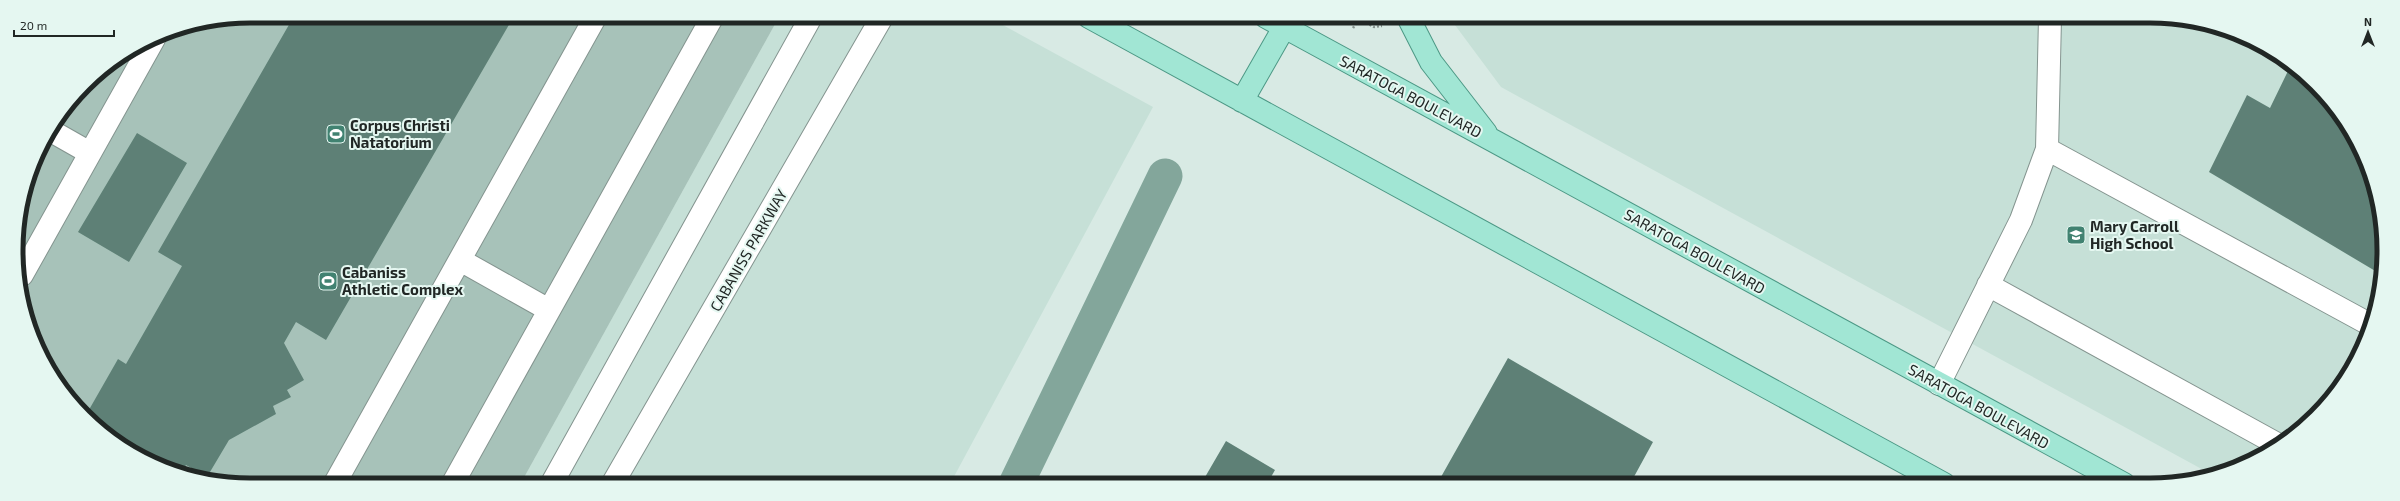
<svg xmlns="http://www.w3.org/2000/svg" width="2400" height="501" viewBox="0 0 2400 501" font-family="'Exo 2',sans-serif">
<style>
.built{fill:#c6e0d7}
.green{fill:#a7c2b9}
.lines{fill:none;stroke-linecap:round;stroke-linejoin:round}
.canal{stroke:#83a69b;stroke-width:35}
.building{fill:#5e8076}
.minor-casing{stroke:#84948f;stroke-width:24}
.major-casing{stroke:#4c9885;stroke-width:24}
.path{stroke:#85918d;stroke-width:2.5;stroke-dasharray:2 2;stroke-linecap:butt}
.minor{stroke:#fff;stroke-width:22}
.major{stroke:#a1e6d4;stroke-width:22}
.labels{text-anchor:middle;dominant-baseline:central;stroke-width:4;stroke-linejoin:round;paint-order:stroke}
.street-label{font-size:15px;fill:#212725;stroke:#e5f7f1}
.poi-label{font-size:15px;font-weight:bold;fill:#212725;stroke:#e5f7f1;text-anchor:start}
.rim{fill:none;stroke:#212725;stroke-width:5}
</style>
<rect width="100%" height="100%" fill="#d8eae4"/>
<path class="built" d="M 779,17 L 988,17 L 1153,107 L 950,484 L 521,483 Z
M 1449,17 L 2180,18 L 2267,47 L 2335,108 L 2376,190 L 2382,281 L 2360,354 L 2315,416 L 2253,461 L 2209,473 L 1501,87 Z"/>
<path class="green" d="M 251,16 L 779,17 L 521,483 L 220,483 L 133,454 L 74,405 L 29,326 L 16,235 L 34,161 L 85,85 L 161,34 Z"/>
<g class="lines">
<path class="canal" d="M 1016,484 L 1165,176"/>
</g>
<path class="building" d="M 294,16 L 514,16 L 326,340 L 296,322 L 284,343 L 304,380 L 287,390 L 291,397 L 273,406 L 276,414 L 229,440 L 207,477 L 186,465 L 183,470 L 133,454 L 86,415 L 118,359 L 126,364 L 182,266 L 158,252 Z
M 2287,65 L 2335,108 L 2376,190 L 2382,275 L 2209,172 L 2247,95 L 2270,108 L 2287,73 Z
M 137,133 L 187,163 L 129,262 L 78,232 Z
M 1508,358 L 1653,442 L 1630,484 L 1437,484 Z
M 1226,441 L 1275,470 L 1267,484 L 1201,484 Z"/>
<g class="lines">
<defs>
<path id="minor" d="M 2050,18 L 2047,149 L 2369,324
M 53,132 L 90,153
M 460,260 L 549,310
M 22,275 L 154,39
M 1988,285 L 2277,444
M 1939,384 L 2021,220 L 2047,149
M 335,483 L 596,16
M 453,483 L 713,16
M 552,483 L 811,17
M 613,483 L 882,17"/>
<path id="major" d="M 1089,17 L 1944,484
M 1266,17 L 2124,484
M 1408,17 L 1431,62 L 1486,133
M 1242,101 L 1290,17"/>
</defs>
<use href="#minor" class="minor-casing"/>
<use href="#major" class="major-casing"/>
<path class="path" d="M 1359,19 L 1374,27 L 1382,26
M 1353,28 L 1359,19 L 1356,17"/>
<use href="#minor" class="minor"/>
<use href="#major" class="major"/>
</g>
<defs>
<symbol id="stadium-square" viewBox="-11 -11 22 22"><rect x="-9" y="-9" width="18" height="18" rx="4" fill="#418271" stroke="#e5f7f1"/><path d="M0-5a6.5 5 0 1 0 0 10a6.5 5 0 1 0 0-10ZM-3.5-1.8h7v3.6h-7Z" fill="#fff"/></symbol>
<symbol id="school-square" viewBox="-11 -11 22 22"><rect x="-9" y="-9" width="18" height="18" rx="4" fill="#418271" stroke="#e5f7f1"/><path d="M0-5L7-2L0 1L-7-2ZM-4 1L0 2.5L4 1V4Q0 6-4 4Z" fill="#fff"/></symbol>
</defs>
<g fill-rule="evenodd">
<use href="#stadium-square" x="325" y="123" width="22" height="22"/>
<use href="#school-square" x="2065" y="224" width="22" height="22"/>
<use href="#stadium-square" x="317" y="270" width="22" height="22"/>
</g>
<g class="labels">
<g class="street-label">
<text transform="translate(1411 96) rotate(28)">SARATOGA BOULEVARD</text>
<text transform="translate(748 250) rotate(-60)">CABANISS PARKWAY</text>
<text transform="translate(1695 251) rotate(29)">SARATOGA BOULEVARD</text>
<text transform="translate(1979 406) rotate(29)">SARATOGA BOULEVARD</text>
</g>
<g class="poi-label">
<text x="350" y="125">Corpus Christi<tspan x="350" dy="17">Natatorium</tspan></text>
<text x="2090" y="226">Mary Carroll<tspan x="2090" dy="17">High School</tspan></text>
<text x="342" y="272">Cabaniss<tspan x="342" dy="17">Athletic Complex</tspan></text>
</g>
</g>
<path d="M0 0H2400V501H0ZM250 23H2150A227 227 0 0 1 2377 250V251A227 227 0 0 1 2150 478H250A227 227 0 0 1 23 251V250A227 227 0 0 1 250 23Z" fill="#e5f7f1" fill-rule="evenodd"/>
<path class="rim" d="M250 23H2150A227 227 0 0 1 2377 250V251A227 227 0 0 1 2150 478H250A227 227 0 0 1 23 251V250A227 227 0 0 1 250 23Z"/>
<g transform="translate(2368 32)" stroke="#e5f7f1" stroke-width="3" paint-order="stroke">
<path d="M0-3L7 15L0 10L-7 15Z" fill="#212725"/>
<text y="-6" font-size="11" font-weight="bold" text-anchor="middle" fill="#212725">N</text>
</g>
<path d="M14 30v6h100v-6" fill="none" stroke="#212725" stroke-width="2"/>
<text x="20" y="30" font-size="12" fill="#212725" stroke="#e5f7f1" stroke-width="3" paint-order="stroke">20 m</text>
</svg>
